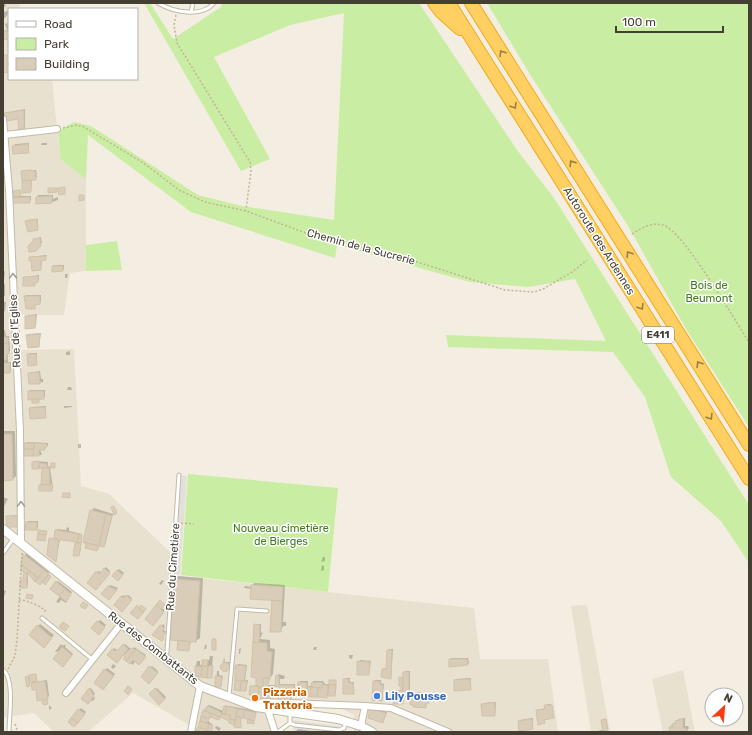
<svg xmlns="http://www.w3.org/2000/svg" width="752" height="735" viewBox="0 0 752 735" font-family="Rubik,sans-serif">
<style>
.residential{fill:#e8e1cf}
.green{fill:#caeda4}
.parking{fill:#e3e0db}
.shadow{fill:#0003}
.building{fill:#d9cdb9;stroke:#d1c3a8}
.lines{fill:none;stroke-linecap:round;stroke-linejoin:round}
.service-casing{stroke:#c2baa6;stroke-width:5}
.minor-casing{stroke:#c2baa6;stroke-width:8}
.tertiary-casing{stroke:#c2baa6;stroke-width:10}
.motorway-casing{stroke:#efab1f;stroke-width:14}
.path{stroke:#c3b493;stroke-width:1.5;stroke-dasharray:2 2;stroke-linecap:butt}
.service{stroke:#fff;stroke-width:3}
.minor{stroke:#fff;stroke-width:6}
.tertiary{stroke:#fff;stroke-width:8}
.motorway{stroke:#ffd061;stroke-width:12}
.oneway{stroke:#998047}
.oneway2{stroke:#a29e98}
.shop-dot{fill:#3f7fe0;stroke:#fff;stroke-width:1.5}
.food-dot{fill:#e8710a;stroke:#fff;stroke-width:1.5}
.labels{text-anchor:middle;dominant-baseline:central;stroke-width:3;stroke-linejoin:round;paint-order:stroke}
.shield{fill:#fff;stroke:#7d7870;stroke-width:1}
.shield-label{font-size:10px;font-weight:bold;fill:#453e32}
.street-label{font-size:11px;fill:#453e32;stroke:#fff}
.park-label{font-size:11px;fill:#3f7d1f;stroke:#fff}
.food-label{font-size:11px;font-weight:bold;fill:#c56008;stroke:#fff;text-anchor:start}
.shop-label{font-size:11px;font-weight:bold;fill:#366cbe;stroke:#fff;text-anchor:start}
</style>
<rect width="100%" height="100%" fill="#f3eee1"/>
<path class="residential" d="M 3,3 L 19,3 L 20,9 L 9,9 L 9,79 L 52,79 L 60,159 L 86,179 L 86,271 L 70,273 L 64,315 L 19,315 L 21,350 L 74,349 L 81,486 L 109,494 L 170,552 L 170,575 L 474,608 L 480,659 L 548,659 L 558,732 L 354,732 L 354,715 L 336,706 L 266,704 L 276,732 L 189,732 L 191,726 L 133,693 L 88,732 L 54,732 L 34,713 L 3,718 Z
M 587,605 L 606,709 L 610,732 L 591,732 L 571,606 Z
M 683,670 L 695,732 L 663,732 L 652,679 Z"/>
<path class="green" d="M 144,3 L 150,3 L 173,39 L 221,7 L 222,3 L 419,3 L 517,150 L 554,198 L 749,505 L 749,563 L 721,521 L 671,477 L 645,397 L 613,352 L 448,347 L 446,335 L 606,341 L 575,279 L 528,287 L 470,282 L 337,245 L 335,258 L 191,212 L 88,135 L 86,179 L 60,159 L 58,131 L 74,122 L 91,126 L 198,195 L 242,206 L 334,220 L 344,13 L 290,25 L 214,57 L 270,159 L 241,171 Z
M 487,3 L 749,3 L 749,427 L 686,329 L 628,226 L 529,73 Z
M 117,241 L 122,270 L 86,271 L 86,245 Z
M 188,474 L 338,488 L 328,592 L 181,575 Z"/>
<path class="parking" d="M 181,475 L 187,476 L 180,575 L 174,574 Z
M 293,720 L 339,726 L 339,732 L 294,731 Z"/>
<path class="shadow" d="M 3,3 L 5,3 L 6,6 L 3,8 Z
M 8,11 L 8,14 L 3,20 L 3,12 Z
M 7,23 L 9,27 L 9,39 L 3,38 L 3,31 L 7,30 L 5,24 Z
M 25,109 L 25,129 L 23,131 L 18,118 L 5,113 Z
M 29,143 L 29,152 L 14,146 L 15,144 Z
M 42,143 L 47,143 L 47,145 L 41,145 Z
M 24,170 L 36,170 L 37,177 L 32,179 L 31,191 L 22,171 Z
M 15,191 L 20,191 L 21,196 L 31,196 L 31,200 L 29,202 L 12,198 L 15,197 Z
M 38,195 L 53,195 L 53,199 L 58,197 L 58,200 L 52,202 L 37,203 Z
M 38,219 L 38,230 L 26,221 L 27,220 Z
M 41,237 L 42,243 L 35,250 L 34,239 Z
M 47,255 L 45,259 L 42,260 L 41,269 L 30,257 Z
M 54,265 L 64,265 L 64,269 L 62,270 L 53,266 Z
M 3,271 L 5,271 L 4,281 L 3,281 Z
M 65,274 L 68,274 L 67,278 L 65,278 Z
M 39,275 L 39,280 L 36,282 L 34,285 L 24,278 Z
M 3,284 L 5,284 L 5,296 L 3,296 Z
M 26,295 L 41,295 L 41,302 L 36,304 L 34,308 L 25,297 Z
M 3,302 L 6,302 L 5,311 L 3,311 Z
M 37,314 L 36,326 L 34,327 L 26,316 Z
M 4,330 L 5,330 L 6,336 L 9,336 L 10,351 L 8,353 L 8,362 L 11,362 L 11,371 L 9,372 L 3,372 Z
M 41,333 L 39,346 L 27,335 L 28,334 Z
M 70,351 L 70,355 L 66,355 L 66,352 Z
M 29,353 L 37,353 L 36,364 L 28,355 Z
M 40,371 L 41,379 L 43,379 L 43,382 L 30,383 L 29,373 Z
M 68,387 L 71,387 L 72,390 L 67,390 Z
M 31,390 L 45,390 L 45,397 L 39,398 L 39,402 L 33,398 L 29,391 Z
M 46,406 L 45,417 L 30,408 L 32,407 Z
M 64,406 L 72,406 L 72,407 L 64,408 Z
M 3,431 L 15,431 L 16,476 L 13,479 L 3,480 Z
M 27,442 L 48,443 L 48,445 L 44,449 L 40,449 L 42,455 L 25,455 Z
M 78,444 L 81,444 L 81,448 L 78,448 Z
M 34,461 L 48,462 L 48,467 L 55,463 L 50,468 L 53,488 L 51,490 L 43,467 L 33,462 Z
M 3,497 L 8,499 L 3,508 Z
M 17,497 L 19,497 L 20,525 L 7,516 L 17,515 Z
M 94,508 L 113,514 L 105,545 L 99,545 L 97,550 L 91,511 Z
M 28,521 L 38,521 L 38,528 L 36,529 L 27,522 Z
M 67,527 L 69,528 L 69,531 L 82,534 L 80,554 L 79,555 L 76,543 L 78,541 L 60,539 L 56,561 L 48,555 L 50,538 L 55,538 L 57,529 L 66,530 Z
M 26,553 L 49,572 L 48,574 L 51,576 L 45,583 L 28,572 L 28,585 L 26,587 L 21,581 L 24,579 L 25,571 L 22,571 Z
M 323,557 L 325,557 L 325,561 L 321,562 Z
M 322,565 L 324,566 L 324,570 L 321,571 Z
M 106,567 L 110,571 L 98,587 L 97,572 L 99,571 L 101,573 Z
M 119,569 L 124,573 L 118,580 L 113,576 Z
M 178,576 L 203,578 L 200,638 L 196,641 L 191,641 L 189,650 L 179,641 L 175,579 Z
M 162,580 L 164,581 L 161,585 L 159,584 Z
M 58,581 L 72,592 L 66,603 L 61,600 L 59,603 L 56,602 L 60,596 L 51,589 Z
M 254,583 L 285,585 L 283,622 L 286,622 L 286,626 L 283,626 L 281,631 L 273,599 L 252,589 L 244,588 L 245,586 L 252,587 Z
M 110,585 L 118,588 L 109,599 L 103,594 Z
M 3,590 L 6,591 L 3,599 Z
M 123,595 L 126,597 L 128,595 L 132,598 L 122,610 L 115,605 Z
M 161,601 L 165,604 L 162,608 L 165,610 L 153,624 L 146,619 Z
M 100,620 L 106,625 L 99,633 L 92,628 Z
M 40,624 L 54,635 L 46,644 L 38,626 Z
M 163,624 L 165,626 L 163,629 L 166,632 L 161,640 L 154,635 Z
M 256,624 L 261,624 L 261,633 L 263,632 L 260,639 L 270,640 L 270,648 L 275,649 L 273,674 L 270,678 L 267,685 L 275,685 L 272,698 L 254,697 L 251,686 L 257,685 L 255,625 Z
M 61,644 L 63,646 L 64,644 L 66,646 L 65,647 L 73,654 L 63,666 L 60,651 L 55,652 Z
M 125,644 L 132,650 L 134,647 L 146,655 L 139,664 L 135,661 L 133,665 L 125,659 L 126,656 L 123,654 L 109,655 L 114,648 L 117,650 L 120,649 Z
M 205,645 L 207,645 L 206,649 L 204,649 Z
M 314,647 L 317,647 L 316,650 L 313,650 Z
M 241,648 L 240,654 L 239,654 L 239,649 Z
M 389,649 L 393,649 L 391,678 L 387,678 L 382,669 L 387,668 Z
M 349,655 L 353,655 L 352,659 L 349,658 Z
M 210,656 L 213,656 L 211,677 L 196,666 L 197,661 L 200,661 L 200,665 L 203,665 L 203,660 L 209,660 Z
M 224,657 L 225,662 L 230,662 L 227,671 L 222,671 Z
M 451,658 L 468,658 L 469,663 L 467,665 L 450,660 Z
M 360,660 L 371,661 L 369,674 L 358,674 Z
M 113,664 L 116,666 L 113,669 L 111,667 Z
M 238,664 L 247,665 L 245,680 L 248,680 L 246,690 L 235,689 Z
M 152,666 L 158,671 L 149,682 L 142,677 Z
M 107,668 L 115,674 L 104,687 L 95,682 Z
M 217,671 L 219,671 L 219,675 L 223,676 L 221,686 L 216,686 Z
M 405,671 L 410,671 L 410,694 L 404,695 L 403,703 L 396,691 L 402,690 L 400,678 L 404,677 Z
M 36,674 L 37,679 L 35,682 L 47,680 L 49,696 L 47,698 L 47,704 L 45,704 L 44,698 L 32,683 L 35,680 L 31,675 Z
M 278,674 L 285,676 L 284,679 L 280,679 L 280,684 L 295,684 L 295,688 L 298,688 L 300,681 L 308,681 L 308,686 L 312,686 L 313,681 L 323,681 L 325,684 L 330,684 L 330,680 L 336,680 L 336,693 L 328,695 L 326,697 L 298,694 L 298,692 L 295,695 L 292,695 L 291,699 L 280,686 L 275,685 Z
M 346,678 L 350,678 L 350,682 L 354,682 L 353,693 L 344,680 Z
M 471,678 L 471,689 L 455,680 L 456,679 Z
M 375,680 L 381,680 L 381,683 L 384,684 L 382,700 L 373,699 Z
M 91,688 L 95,694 L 93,696 L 95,698 L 93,701 L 82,698 Z
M 157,688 L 166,697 L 159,704 L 150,694 Z
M 416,692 L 427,693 L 427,696 L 430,696 L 430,700 L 427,702 L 426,707 L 411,697 Z
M 496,702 L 495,715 L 483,715 L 484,703 Z
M 547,704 L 551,704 L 553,717 L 545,718 L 544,723 L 537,710 L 546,708 Z
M 49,705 L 52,708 L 49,710 Z
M 209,705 L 223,711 L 225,706 L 229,706 L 257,711 L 254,719 L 242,716 L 240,727 L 230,723 L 231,720 L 220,716 L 210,716 L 208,721 L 213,725 L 210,732 L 201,732 L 197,731 L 204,710 Z
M 81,708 L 86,712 L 74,726 L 69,722 Z
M 373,708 L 387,712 L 383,722 L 369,718 Z
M 533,718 L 533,729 L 519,721 L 520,720 Z
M 685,718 L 685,726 L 688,726 L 689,728 L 686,732 L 672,732 L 670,727 L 673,724 L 679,719 Z
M 606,719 L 608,729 L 604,730 L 605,732 L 595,732 L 604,729 L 602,720 Z
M 216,726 L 221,728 L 219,731 L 215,728 Z
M 298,729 L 317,732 L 295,732 Z"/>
<path class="building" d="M 6,31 L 9,31 L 9,40 L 3,39 L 3,32 Z
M 3,55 L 9,55 L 9,72 L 3,73 Z
M 24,110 L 24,132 L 19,132 L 18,119 L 6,121 L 4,113 Z
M 28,144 L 29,153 L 13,154 L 12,146 Z
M 30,170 L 35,171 L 36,180 L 22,181 L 21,171 Z
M 31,180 L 31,192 L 22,193 L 22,181 Z
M 65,187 L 65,194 L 59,195 L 58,188 Z
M 48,188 L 57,188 L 57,192 L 48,193 Z
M 20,190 L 21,196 L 14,197 L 13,191 Z
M 79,195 L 84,195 L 84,200 L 79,201 Z
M 52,196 L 52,203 L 36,204 L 36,197 Z
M 30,197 L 30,203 L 11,203 L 11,198 Z
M 37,219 L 38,230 L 28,232 L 25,221 Z
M 40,238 L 41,246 L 36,251 L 29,252 L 28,246 L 33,241 L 33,239 Z
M 46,256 L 46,260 L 41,261 L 41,270 L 32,271 L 31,261 L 29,261 L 29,257 Z
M 52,266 L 63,266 L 63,271 L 52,272 Z
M 38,276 L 38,282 L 35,283 L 35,286 L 23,286 L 23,277 Z
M 24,296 L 40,296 L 40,304 L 35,305 L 35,309 L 26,309 Z
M 36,315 L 35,328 L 25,329 L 25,316 Z
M 40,334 L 39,347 L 28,348 L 26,335 Z
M 3,337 L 8,337 L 8,343 L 3,343 Z
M 3,343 L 8,343 L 9,354 L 7,354 L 7,360 L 3,360 Z
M 27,354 L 36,354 L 37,365 L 28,366 Z
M 3,363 L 10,363 L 10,373 L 3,373 Z
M 39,372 L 40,384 L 29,384 L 28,373 Z
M 28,391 L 44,391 L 44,399 L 28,400 Z
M 32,399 L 39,399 L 39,403 L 32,403 Z
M 45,407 L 46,418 L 30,419 L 29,408 Z
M 3,434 L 12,434 L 13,480 L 3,481 Z
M 24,443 L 34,443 L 34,449 L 24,449 Z
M 34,443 L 47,444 L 47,447 L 45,447 L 45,450 L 39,450 L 39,456 L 33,456 Z
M 24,449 L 34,449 L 33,456 L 24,456 Z
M 39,461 L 39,469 L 32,469 L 32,462 Z
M 39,463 L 47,464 L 47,468 L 39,468 Z
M 51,463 L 55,463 L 55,468 L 47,468 L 51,466 Z
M 49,467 L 50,485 L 41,485 L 42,468 Z
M 50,484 L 52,484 L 52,491 L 39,491 L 39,485 Z
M 63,493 L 70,493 L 70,498 L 62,497 Z
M 114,506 L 117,513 L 114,515 L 111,507 Z
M 90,510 L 106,514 L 99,546 L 83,542 Z
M 106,514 L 112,516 L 104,547 L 99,546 Z
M 6,516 L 19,516 L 19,527 L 7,527 Z
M 26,522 L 37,522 L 37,530 L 25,530 Z
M 38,530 L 47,531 L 46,535 L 38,534 Z
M 55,530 L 79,534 L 77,542 L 54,539 Z
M 38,534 L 46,535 L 45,541 L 37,540 Z
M 79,534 L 82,535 L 81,543 L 77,542 Z
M 49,538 L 59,539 L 56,562 L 47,555 Z
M 83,542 L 99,546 L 97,551 L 85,548 L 86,544 Z
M 75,543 L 81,543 L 79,556 L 73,556 Z
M 23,554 L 44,570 L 38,578 L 21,564 Z
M 21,564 L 38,578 L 35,582 L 27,572 L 27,588 L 20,588 L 20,580 L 23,580 L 24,572 L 21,571 Z
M 104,568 L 110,573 L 96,590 L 87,583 L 96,571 L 100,574 Z
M 44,570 L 49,574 L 40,585 L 35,581 Z
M 117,570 L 123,575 L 118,581 L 112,576 Z
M 48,574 L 51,577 L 45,585 L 42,582 Z
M 174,579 L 200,581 L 196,642 L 170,640 Z
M 56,581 L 65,589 L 59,596 L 50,589 Z
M 251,585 L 283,587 L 282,601 L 250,599 Z
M 108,586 L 117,590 L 109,600 L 101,594 Z
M 65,589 L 71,594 L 66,602 L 59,596 Z
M 27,594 L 33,595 L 32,599 L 26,598 Z
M 126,595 L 132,600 L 122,612 L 114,605 L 121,596 L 124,598 Z
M 160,600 L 165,605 L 161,610 L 156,605 Z
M 272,600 L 282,601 L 281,632 L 270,632 Z
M 83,602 L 88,605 L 85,609 L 80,606 Z
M 137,605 L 143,613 L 138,619 L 130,613 Z
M 141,605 L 146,609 L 143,613 L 139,609 Z
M 156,605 L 164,612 L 153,626 L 145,619 Z
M 97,621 L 105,627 L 99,635 L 91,628 Z
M 63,622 L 69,626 L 65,631 L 59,627 Z
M 254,624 L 260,625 L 259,643 L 253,642 Z
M 37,625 L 52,638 L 44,648 L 29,635 Z
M 160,625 L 165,628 L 162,631 L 165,633 L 163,637 L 164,638 L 162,641 L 152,635 Z
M 212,639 L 216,639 L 216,650 L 212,650 Z
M 178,640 L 190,642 L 189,651 L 177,650 Z
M 253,642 L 267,643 L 267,651 L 272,652 L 270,678 L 263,678 L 263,687 L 256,686 L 256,678 L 251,677 Z
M 123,644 L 128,649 L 117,663 L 107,655 L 112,649 L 115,651 L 118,650 Z
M 62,647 L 72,655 L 63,667 L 53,659 Z
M 132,648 L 135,650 L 126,661 L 123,659 L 125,657 L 123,655 Z
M 136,649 L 146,657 L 139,665 L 133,660 L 130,664 L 126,661 Z
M 387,650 L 392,650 L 391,679 L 381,677 L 382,669 L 386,669 Z
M 449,659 L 467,659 L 468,665 L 449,667 Z
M 202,660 L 208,660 L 207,666 L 202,667 Z
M 357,661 L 370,662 L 369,675 L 357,675 Z
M220.5 667a4.5 4.5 0 1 1 9 0a4.5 4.5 0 1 1-9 0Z
M 235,665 L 246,666 L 244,681 L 235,680 Z
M 149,666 L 158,673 L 149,684 L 141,677 Z
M 195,666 L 202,667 L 201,677 L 195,677 Z
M 202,666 L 208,666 L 207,678 L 201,677 Z
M 208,666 L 213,666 L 212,678 L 207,678 Z
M 104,669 L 114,676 L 103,690 L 94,683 Z
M 403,672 L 409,672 L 409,696 L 403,696 Z
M 36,674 L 37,681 L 30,682 L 29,675 Z
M 276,675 L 279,676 L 279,685 L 294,685 L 294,689 L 296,689 L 295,696 L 291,696 L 292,690 L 279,689 L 279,687 L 275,686 Z
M 28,676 L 30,686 L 27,687 L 25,677 Z
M 215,676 L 222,677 L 221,687 L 215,687 Z
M 399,677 L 403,678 L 403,704 L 393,704 L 395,691 L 401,691 L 401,686 L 399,686 Z
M 263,678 L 270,678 L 267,687 L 263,687 Z
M 343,679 L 349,679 L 349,683 L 353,683 L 354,694 L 343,694 Z
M 470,679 L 471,690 L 454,691 L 454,680 Z
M 235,680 L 241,681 L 240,691 L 234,690 Z
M 329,680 L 336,680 L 336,685 L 329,685 Z
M 45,681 L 48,699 L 37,701 L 36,690 L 32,690 L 31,683 Z
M 241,681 L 247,681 L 246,691 L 240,691 Z
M 373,681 L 380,681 L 380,685 L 383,685 L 382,701 L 372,700 Z
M 298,682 L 307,683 L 306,696 L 297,695 Z
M 321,682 L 323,684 L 322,688 L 311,687 L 310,697 L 306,696 L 307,687 L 311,687 L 311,683 Z
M 322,685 L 328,685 L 327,698 L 317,697 L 318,688 L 322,688 Z
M 329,685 L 336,685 L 335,696 L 328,696 Z
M 128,686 L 132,689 L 128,695 L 124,691 Z
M 250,686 L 259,686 L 258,698 L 253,698 L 253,695 L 249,695 Z
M 267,686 L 274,687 L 273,699 L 266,699 Z
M 259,687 L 267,687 L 266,699 L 258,698 Z
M 311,687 L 318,688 L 317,697 L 310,697 Z
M 89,688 L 94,696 L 88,704 L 81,699 Z
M 155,688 L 165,699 L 159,705 L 149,694 Z
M 279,689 L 286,689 L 284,700 L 278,699 Z
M 286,689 L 292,690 L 291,700 L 284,700 Z
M 414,693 L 425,694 L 426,697 L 429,697 L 429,703 L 426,703 L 426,708 L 413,707 L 413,705 L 410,705 L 410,697 L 413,697 Z
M42 702a3 3 0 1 1 6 0a3 3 0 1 1-6 0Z
M 491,703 L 495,703 L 495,716 L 482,716 L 481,704 Z
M 544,705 L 552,705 L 554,718 L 544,720 L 545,723 L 538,725 L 536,710 L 545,709 Z
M 207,706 L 219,711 L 222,714 L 220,717 L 205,711 Z
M 224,706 L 227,706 L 225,714 L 222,713 Z
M 227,706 L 238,709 L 235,720 L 230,719 L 230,715 L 225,714 Z
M 78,709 L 85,714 L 78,723 L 71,718 Z
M 238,709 L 244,710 L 243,718 L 236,716 Z
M 370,709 L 386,713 L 383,723 L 368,718 Z
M 203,710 L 211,713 L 209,719 L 201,716 Z
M 244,710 L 256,713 L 254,721 L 243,718 Z
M 211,713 L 220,717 L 219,720 L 210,717 Z
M 222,714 L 230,715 L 230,719 L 235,720 L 234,725 L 229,723 L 229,721 L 220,717 Z
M 201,716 L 209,719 L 207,723 L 200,721 Z
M 236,716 L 241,717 L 241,728 L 234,727 Z
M 71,718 L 78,723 L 74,727 L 68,722 Z
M 248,719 L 254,721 L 254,724 L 247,723 Z
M 532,719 L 533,729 L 519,731 L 518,721 Z
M 606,719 L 608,730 L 603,731 L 601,720 Z
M 683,719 L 683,728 L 686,728 L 687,731 L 670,732 L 669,727 L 673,727 L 672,724 L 676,723 L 675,721 Z
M 200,721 L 209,724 L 207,730 L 198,727 Z
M 209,724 L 213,726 L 211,732 L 207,732 Z
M 198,727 L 207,730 L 206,732 L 196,731 Z"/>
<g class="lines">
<defs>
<path id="service" d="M 158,3 C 173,12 202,18 214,3
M 191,12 L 193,3
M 3,553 L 14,538
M 42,618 L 93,660
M 165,656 L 167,652 L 179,475
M 3,670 C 15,678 9,717 9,732
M 229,696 L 237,609 L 267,611
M 290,713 L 290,723 L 295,725 L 339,730 L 344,728 L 346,722
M 278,732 L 290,723"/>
<path id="minor" d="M 3,119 L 9,190 L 20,431 L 21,543
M 5,135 L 57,129
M 66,693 L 121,624
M 256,707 L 262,702 L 365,706
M 268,710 L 275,732
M 361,726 L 365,706 L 391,708 L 448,732
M 191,732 L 200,686"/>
<path id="tertiary" d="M 3,529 L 200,686 L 256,707 L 338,719 L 361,726 L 372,732"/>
<path id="motorway" d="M 434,3 L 441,12 L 460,29
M 449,3 L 749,479
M 471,3 L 749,445"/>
</defs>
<use href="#service" class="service-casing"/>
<use href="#minor" class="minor-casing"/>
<use href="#tertiary" class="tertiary-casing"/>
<use href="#motorway" class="motorway-casing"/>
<path class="path" d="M 176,15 L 174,25 L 177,43 L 250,162 L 251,171 L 246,210
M 63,128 L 77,125 L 84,127 L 145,164 L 179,190 L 205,202 L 246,211 L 325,240 L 353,245 L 405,258 L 505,290 L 534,292 L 543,289 L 572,272 L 587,260
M 632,234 C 642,228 651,222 663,225 C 683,230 735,321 749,342
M 181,523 L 194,524
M 19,600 C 28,600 37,605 45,610 L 45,613
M 8,669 L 15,656 L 17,640 L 22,553
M 15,724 L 18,732"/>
<use href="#service" class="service"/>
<use href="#minor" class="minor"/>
<use href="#tertiary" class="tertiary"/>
<use href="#motorway" class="motorway"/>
</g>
<defs><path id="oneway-chevron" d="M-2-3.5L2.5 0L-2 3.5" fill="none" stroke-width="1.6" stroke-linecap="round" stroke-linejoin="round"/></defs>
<g class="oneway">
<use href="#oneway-chevron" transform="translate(502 53) rotate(-122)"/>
<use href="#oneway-chevron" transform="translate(514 106) rotate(58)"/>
<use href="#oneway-chevron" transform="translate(572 163) rotate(-122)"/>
<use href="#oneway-chevron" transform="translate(629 254) rotate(-122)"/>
<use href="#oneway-chevron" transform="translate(641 307) rotate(58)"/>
<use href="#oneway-chevron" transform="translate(699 364) rotate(-122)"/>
<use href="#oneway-chevron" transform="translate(710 417) rotate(58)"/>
</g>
<g class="oneway2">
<use href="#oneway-chevron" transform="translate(13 276) rotate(-92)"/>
<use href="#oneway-chevron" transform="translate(21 504) rotate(-91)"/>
</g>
<circle class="shop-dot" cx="377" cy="696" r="4"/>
<circle class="food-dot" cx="255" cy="698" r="4"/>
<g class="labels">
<rect class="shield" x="642" y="327" width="32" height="16" rx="3"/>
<g class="shield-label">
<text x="658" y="335">E411</text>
</g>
<g class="street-label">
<text transform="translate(599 241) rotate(58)">Autoroute des Ardennes</text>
<text transform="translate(361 247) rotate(15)">Chemin de la Sucrerie</text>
<text transform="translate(15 331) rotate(-93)">Rue de l'Eglise</text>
<text transform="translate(173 567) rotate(-86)">Rue du Cimetière</text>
<text transform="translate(153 648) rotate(38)">Rue des Combattants</text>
</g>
<g class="park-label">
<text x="709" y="285">Bois de<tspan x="709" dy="13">Beumont</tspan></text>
<text x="281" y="528">Nouveau cimetière<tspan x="281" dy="13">de Bierges</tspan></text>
</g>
<g class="food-label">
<text x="263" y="692">Pizzeria<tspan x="263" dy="13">Trattoria</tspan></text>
</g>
<g class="shop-label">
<text x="385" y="696">Lily Pousse</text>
</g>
</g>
<rect width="752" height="735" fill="none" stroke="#453e32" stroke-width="8"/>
<rect x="8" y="8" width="130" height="72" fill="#ffffff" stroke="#b5b2ad"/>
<rect x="16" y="21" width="20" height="6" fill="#ffffff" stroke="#b5b2ad"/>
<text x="44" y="28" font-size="12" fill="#453e32">Road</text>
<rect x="16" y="38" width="20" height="12" fill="#caeda4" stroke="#b5b2ad"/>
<text x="44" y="48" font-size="12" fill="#453e32">Park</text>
<rect x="16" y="58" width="20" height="12" fill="#d9cdb9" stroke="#b5b2ad"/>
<text x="44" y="68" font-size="12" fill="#453e32">Building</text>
<g transform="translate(724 707) rotate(26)"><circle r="19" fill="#ffffff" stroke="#b5b2ad"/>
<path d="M0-3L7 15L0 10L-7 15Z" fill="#ff3a0d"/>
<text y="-6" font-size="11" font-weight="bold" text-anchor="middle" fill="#453e32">N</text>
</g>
<path d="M616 26v6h107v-6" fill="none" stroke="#453e32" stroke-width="2"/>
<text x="622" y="26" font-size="12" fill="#453e32" stroke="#ffffff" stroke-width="3" paint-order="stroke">100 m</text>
</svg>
